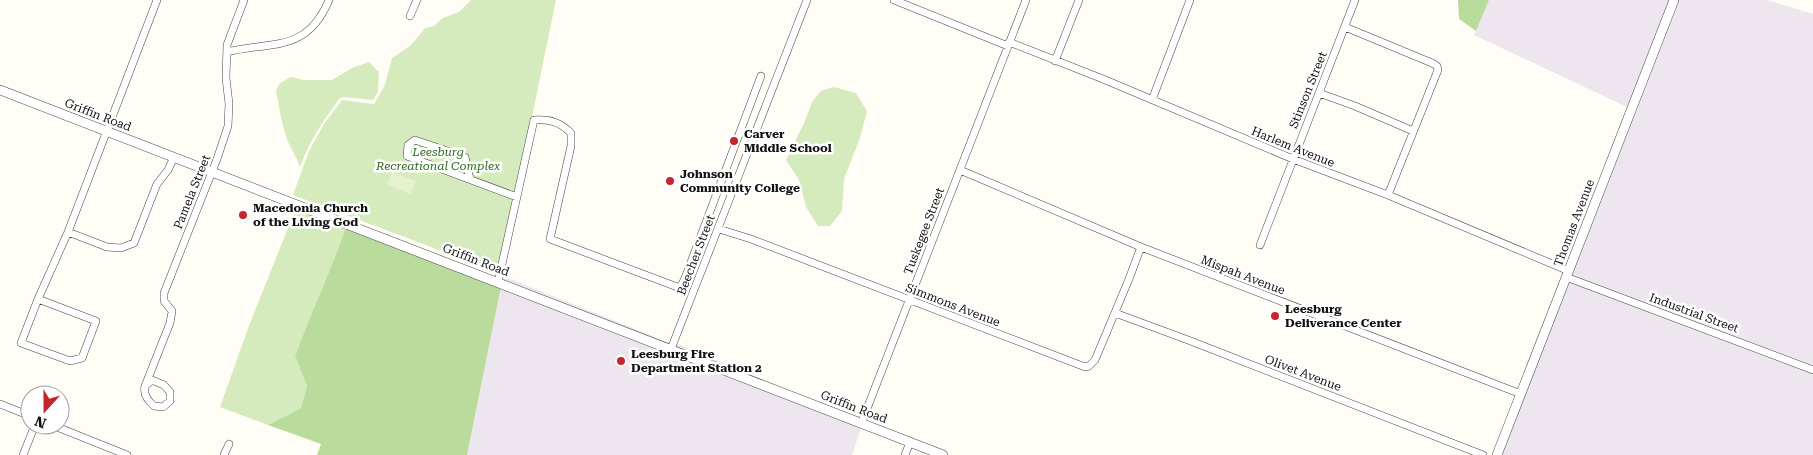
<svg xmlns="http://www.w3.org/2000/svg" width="1813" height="455" viewBox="0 0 1813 455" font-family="'Roboto Serif',serif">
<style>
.industrial{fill:#eee6ef}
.green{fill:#d5ebbd}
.forest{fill:#b9dc9c}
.pitch{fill:#e6f2cf}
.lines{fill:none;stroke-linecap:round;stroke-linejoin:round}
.minor-casing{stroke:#444;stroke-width:8}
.tertiary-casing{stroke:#444;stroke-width:10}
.minor{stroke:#fff;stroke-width:7}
.tertiary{stroke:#fff;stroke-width:9}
.poi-dot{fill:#c4262e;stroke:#fff;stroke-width:2}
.labels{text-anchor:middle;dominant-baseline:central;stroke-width:5;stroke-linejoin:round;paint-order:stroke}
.street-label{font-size:12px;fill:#111;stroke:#fff}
.poi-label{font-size:12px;font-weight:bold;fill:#111;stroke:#fff;text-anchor:start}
.park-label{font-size:12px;font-style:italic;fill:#2f6b1f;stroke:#fff}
</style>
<rect width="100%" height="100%" fill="#fffdf5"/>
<path class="industrial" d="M 1489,0 L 1671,0 L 1629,108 L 1474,35 Z
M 1678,0 L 1767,0 L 1813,14 L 1813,455 L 1501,455 Z
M 503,276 L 675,345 L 676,343 L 789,391 L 503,280 Z
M 501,287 L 861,428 L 852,455 L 467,455 Z"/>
<path class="green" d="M 471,0 L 556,0 L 500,273 L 293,195 L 309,151 L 324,124 L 342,100 L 374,104 L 385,85 L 392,58 L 410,46 L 425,28 L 434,26 L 443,18 L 459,12 Z
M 369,62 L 379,72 L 378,92 L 373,100 L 343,97 L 340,98 C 323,121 310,140 300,167 C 297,158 292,150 288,142 C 282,125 279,108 276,90 L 280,83 L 291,77 L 304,80 L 332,80 L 352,68 Z
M 834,87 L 856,93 L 867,111 L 860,138 L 844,179 L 842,211 L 830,226 L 818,226 L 806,207 L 799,180 L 786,160 L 805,121 L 812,102 L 821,91 Z
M 296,208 L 346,227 C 331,271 311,312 295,356 L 307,386 L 301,408 L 268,425 L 220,407 L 250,323 Z"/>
<path class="forest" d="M 1458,0 L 1489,0 L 1476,31 L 1459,19 Z
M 346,227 L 501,287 L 467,455 L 317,455 L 321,444 L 268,425 L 301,408 L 307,386 L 295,356 C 311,312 331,271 346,227 Z"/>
<path class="pitch" d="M 392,172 L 416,181 L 410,194 L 387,185 Z"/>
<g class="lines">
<defs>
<path id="minor" d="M 894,0 L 1008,46
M 410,16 L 417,0
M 1345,27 L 1432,63 L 1437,66 L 1438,70 L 1388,195
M 1009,42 L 1103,79 L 1293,159 L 1388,195 L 1569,271
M 227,52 C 272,41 307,53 329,0
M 1055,61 L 1079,0
M 1319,93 L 1355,106 L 1413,131
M 1152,100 L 1190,0
M 960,170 L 1141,247 L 1521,394
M 470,179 L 465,157 L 415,140 L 408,145 L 407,156 L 517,197
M 719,229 L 751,239 L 1085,367 L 1089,366 L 1095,360 L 1129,279 L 1141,247
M 68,232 L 107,247 L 121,248 L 134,243 L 157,184 L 168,170 L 174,157
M 1260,245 L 1355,0
M 1566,277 L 1813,370
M 498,282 L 534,120 C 550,119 560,122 571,133 L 571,146 L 550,239 L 680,288 L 685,278 L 761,76
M 38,299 L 68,232 L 157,0
M 38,299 L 96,321 L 82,358 L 70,361 L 21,343 Z
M 1115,313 L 1188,340 L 1483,455
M 671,349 L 807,0
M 145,386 L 152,380 L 164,385 L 170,392 L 170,401 L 163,407 L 154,406 C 148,401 143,394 145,386 L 170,323 L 172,311 L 164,301 L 164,293 L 217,159 L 228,126 L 229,104 L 226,78 L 227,45 L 244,0
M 0,404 L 30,416
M 861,424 L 1026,0
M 52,425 L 127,455
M 23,455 L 35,425
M 224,455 L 229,444
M 905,455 L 910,442"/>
<path id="tertiary" d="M 0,90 L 943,455
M 1497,455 L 1674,0"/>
</defs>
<use href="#minor" class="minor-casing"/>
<use href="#tertiary" class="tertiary-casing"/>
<use href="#minor" class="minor"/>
<use href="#tertiary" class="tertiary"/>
</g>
<g class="poi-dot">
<circle cx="734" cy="141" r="5"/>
<circle cx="670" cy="181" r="5"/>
<circle cx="243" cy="215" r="5"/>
<circle cx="1275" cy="316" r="5"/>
<circle cx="621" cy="361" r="5"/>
</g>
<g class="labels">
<g class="street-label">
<text transform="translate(1308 90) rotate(-68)">Stinson Street</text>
<text transform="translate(98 115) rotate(21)">Griffin Road</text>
<text transform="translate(1293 147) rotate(22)">Harlem Avenue</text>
<text transform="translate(192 192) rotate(-68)">Pamela Street</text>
<text transform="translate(1574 223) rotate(-69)">Thomas Avenue</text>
<text transform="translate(924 231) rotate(-69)">Tuskegee Street</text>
<text transform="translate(696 255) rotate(-69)">Beecher Street</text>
<text transform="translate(476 260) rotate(21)">Griffin Road</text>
<text transform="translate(1243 275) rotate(21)">Mispah Avenue</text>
<text transform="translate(953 305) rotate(21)">Simmons Avenue</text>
<text transform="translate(1694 313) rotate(20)">Industrial Street</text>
<text transform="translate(1303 373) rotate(21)">Olivet Avenue</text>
<text transform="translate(854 407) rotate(21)">Griffin Road</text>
</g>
<g class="poi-label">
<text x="744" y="134">Carver<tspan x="744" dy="14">Middle School</tspan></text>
<text x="680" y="174">Johnson<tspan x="680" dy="14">Community College</tspan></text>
<text x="253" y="208">Macedonia Church<tspan x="253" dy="14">of the Living God</tspan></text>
<text x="1285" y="309">Leesburg<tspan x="1285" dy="14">Deliverance Center</tspan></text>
<text x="631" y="354">Leesburg Fire<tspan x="631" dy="14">Department Station 2</tspan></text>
</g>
<g class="park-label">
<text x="438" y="152">Leesburg<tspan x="438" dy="14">Recreational Complex</tspan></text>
</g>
</g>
<g transform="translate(45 410) rotate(201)"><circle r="24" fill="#ffffff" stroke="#a0a0a0"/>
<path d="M0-4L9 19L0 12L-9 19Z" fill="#c4262e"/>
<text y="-8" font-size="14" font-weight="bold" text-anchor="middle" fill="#111111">N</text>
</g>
</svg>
